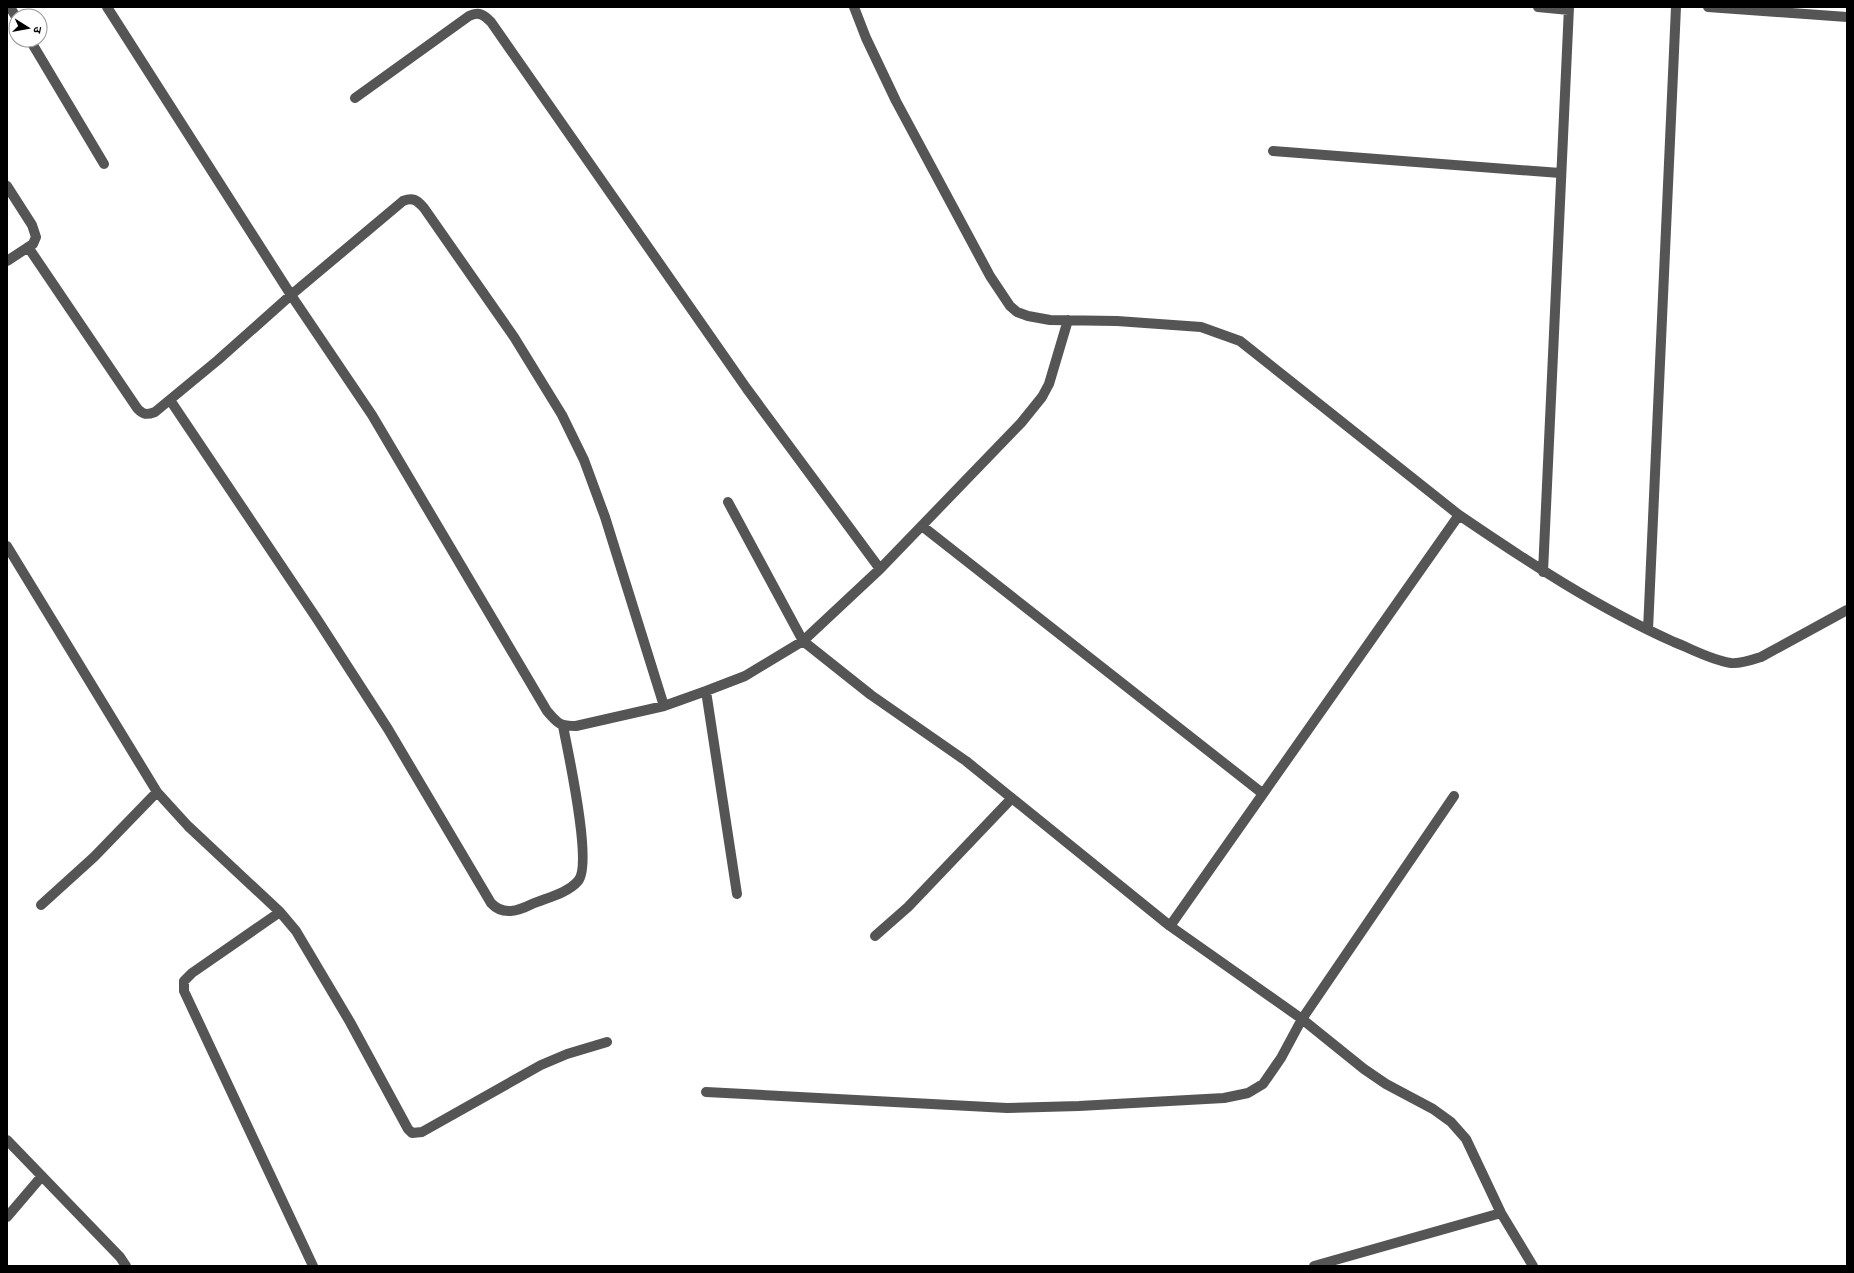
<svg xmlns="http://www.w3.org/2000/svg" width="1854" height="1273" viewBox="0 0 1854 1273" font-family="'Work Sans','Noto Sans Devanagari',sans-serif">
<style>
.lines{fill:none;stroke-linecap:round;stroke-linejoin:round}
.minor{stroke:#555;stroke-width:10}
</style>
<rect width="100%" height="100%" fill="#fff"/>
<g class="lines">
<path class="minor" d="M 10,7 L 16,17
M 107,7 L 291,295 L 372,415 L 547,711 C 558,724 560,726 576,726 L 664,706 L 706,691 L 745,676 L 803,641 L 880,569 L 1021,423 L 1042,397 L 1049,384 L 1068,320
M 854,7 L 866,38 L 896,101 L 990,276 L 1010,306 L 1017,312 L 1028,316 L 1050,320 L 1117,321 L 1201,327 L 1240,341 L 1459,515 L 1170,926
M 1538,7 L 1569,10
M 1708,7 L 1847,17
M 30,40 L 104,164
M 355,98 L 469,16 C 479,11 484,15 491,22 L 747,389 L 880,569
M 1273,151 L 1560,173
M 7,186 L 32,225 L 36,237 L 33,244 L 7,261
M 28,247 L 137,408 C 143,415 147,415 155,412 L 218,360 L 291,295 L 403,201 C 413,197 417,200 424,208 L 514,337 L 562,415 L 584,460 L 605,517 L 664,706
M 170,400 L 317,619 L 388,729 L 491,903 C 503,916 518,911 532,904 C 546,898 568,893 578,881 C 593,865 568,752 563,726
M 728,502 L 803,641 L 871,695 L 966,761 L 1170,926 L 1302,1019 L 1364,1069 L 1386,1084 L 1433,1109 L 1451,1122 L 1466,1139 L 1501,1213 L 1533,1266
M 1459,515 C 1528,562 1598,608 1674,642 C 1692,649 1711,660 1731,663 C 1741,664 1752,660 1761,657 L 1847,610
M 922,526 L 1262,793
M 7,546 L 157,792 L 188,826 L 280,912 L 296,931 L 350,1022 L 408,1129 L 412,1133 L 422,1132 L 541,1065 L 567,1054 L 607,1042
M 1543,572 L 1569,7
M 1648,630 L 1676,7
M 706,691 L 737,894
M 41,905 L 94,857 L 157,792
M 280,912 L 192,973 L 184,981 L 184,991 L 313,1266
M 875,936 L 908,907 L 1012,798
M 706,1092 L 1007,1108 L 1079,1106 L 1224,1098 L 1248,1093 L 1263,1084 L 1281,1058 L 1302,1019 L 1454,796
M 7,1140 L 120,1257 L 126,1266
M 7,1217 L 42,1176
M 1314,1266 L 1501,1213"/>
</g>
<rect width="1854" height="1273" fill="none" stroke="#000000" stroke-width="16"/>
<g transform="translate(28 28) rotate(101)"><circle r="19" fill="#ffffff" stroke="#999999"/>
<path d="M0-3L7 15L0 10L-7 15Z" fill="#000000"/>
<text y="-6" font-size="11" font-weight="bold" text-anchor="middle" fill="#000000">उ</text>
</g>
</svg>
